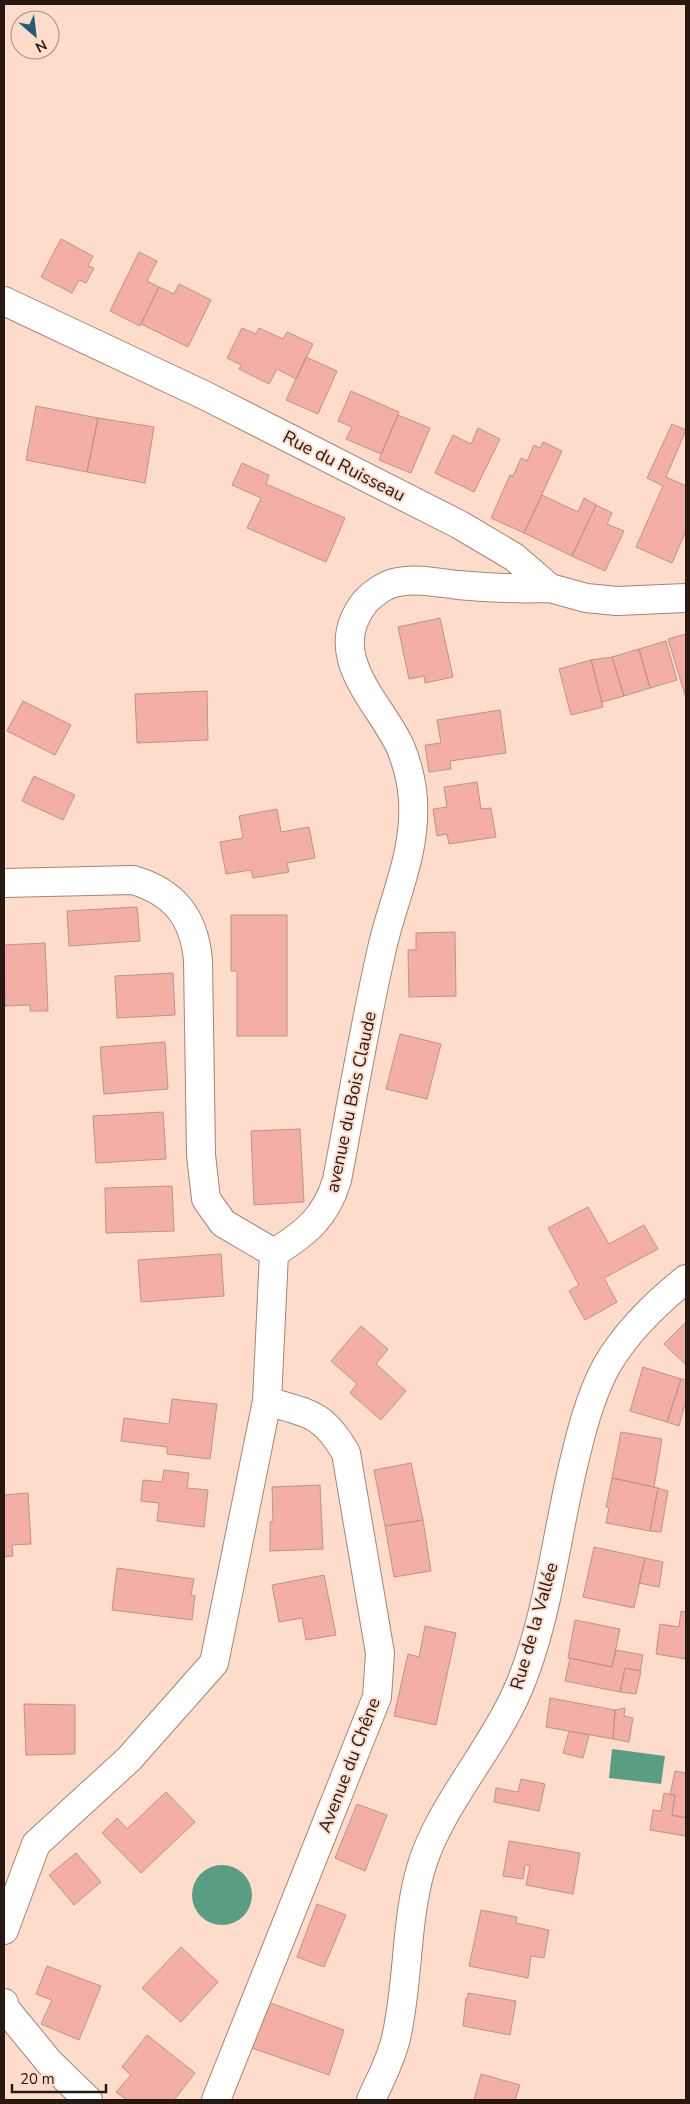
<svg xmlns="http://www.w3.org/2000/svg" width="690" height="2104" viewBox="0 0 690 2104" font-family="'Nunito Sans',sans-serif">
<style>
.water{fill:#599e83}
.building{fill:#f3aea6;stroke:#bf928d}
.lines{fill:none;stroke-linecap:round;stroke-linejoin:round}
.minor-casing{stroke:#aa8371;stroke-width:30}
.minor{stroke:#fff;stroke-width:28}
.labels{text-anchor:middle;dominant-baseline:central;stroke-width:4;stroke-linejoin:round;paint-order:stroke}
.street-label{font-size:18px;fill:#271811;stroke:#fedccc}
</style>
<rect width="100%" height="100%" fill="#fedccc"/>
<path class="water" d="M 612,1749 L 665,1756 L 661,1784 L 609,1778 Z
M192 1895a30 30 0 1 1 60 0a30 30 0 1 1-60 0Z"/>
<path class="building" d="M 61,239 L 93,256 L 88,266 L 94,268 L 86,283 L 79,280 L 72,293 L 41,277 Z
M 139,252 L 157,261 L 147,281 L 159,287 L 140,326 L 110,311 Z
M 179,284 L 211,300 L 188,347 L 141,324 L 159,287 L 174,294 Z
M 242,328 L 256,334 L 259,328 L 283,339 L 287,332 L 313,344 L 296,379 L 277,369 L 269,384 L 239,369 L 241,365 L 227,358 Z
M 306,357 L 337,371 L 318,414 L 286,400 Z
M 351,391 L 399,412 L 381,454 L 346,439 L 352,427 L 338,421 Z
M 36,406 L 98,418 L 87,472 L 26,460 Z
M 398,415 L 430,428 L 411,473 L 379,460 Z
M 98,418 L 154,427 L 145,483 L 87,472 Z
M 672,424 L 686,430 L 666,477 L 686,486 L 686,531 L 672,563 L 636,547 L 663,486 L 647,478 Z
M 478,428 L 500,439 L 474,492 L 435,473 L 453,435 L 471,444 Z
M 543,442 L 562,451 L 524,533 L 491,518 L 510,475 L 513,476 L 521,458 L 527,461 L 534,445 L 540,448 Z
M 242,463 L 269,475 L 266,484 L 345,518 L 326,562 L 247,528 L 261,498 L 232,485 Z
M 542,495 L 578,512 L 584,498 L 596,505 L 572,556 L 524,533 Z
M 596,505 L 612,513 L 607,524 L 624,531 L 605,571 L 572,556 Z
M 440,618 L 453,677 L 425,683 L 424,676 L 409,679 L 398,627 Z
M 686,634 L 686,698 L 668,639 Z
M 666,641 L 677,680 L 650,688 L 639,649 Z
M 639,649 L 650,688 L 624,696 L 612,657 Z
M 612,657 L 624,696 L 602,702 L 591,660 Z
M 591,660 L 603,707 L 571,715 L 559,669 Z
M 207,691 L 208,740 L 137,743 L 135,694 Z
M 23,701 L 71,725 L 55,755 L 7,731 Z
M 500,710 L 506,753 L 450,761 L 451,769 L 429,772 L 425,745 L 441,743 L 437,720 Z
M 34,776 L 75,795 L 63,820 L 22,801 Z
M 477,782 L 481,809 L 491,808 L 496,837 L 449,844 L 447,834 L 437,836 L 433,809 L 447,807 L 444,787 Z
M 277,809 L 281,832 L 309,827 L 315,858 L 287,863 L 289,872 L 253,878 L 251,870 L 226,874 L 220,842 L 243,838 L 239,816 Z
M 137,907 L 140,941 L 69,946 L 67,911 Z
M 231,915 L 287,915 L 287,1036 L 237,1036 L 237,971 L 231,971 Z
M 455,932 L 456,996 L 409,997 L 408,950 L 416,950 L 416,933 Z
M 45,943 L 48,1011 L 30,1011 L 30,1005 L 5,1006 L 4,945 Z
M 173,973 L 175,1015 L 117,1018 L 115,976 Z
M 400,1034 L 441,1044 L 427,1099 L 386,1089 Z
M 165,1042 L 168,1089 L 104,1094 L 100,1047 Z
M 163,1112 L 166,1159 L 96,1163 L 93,1116 Z
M 300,1129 L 304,1202 L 254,1205 L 251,1131 Z
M 172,1186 L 174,1231 L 106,1233 L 105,1188 Z
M 588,1207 L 609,1244 L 644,1225 L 658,1249 L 604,1278 L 617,1302 L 585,1320 L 569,1291 L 579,1285 L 548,1228 Z
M 221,1254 L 224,1296 L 141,1302 L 138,1260 Z
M 686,1322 L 686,1365 L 664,1344 Z
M 361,1326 L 388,1349 L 376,1364 L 406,1391 L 381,1420 L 350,1393 L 357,1384 L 331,1361 Z
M 643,1367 L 681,1379 L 667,1422 L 630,1411 Z
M 681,1379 L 686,1380 L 686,1400 L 679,1426 L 667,1422 Z
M 172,1399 L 217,1404 L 210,1459 L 167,1454 L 167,1447 L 121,1441 L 124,1418 L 169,1424 Z
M 621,1432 L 662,1439 L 654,1487 L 612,1478 Z
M 411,1463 L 423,1520 L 385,1526 L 374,1470 Z
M 164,1470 L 189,1473 L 187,1488 L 208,1490 L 204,1527 L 157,1521 L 159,1503 L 141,1501 L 143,1480 L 162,1482 Z
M 612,1478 L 658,1488 L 650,1531 L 606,1523 L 609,1508 L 606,1507 Z
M 320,1485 L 323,1549 L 270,1551 L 270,1522 L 273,1521 L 272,1487 Z
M 658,1488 L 668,1491 L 661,1532 L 650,1531 Z
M 28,1493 L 31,1544 L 12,1545 L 13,1556 L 4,1557 L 4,1495 Z
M 423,1520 L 431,1571 L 394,1577 L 385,1526 Z
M 594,1547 L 645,1558 L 634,1608 L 583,1597 Z
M 645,1558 L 663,1562 L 659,1587 L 639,1583 Z
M 117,1568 L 194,1579 L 191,1595 L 195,1596 L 192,1620 L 112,1610 Z
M 324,1575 L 336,1635 L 306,1640 L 302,1618 L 279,1622 L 272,1585 Z
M 681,1611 L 686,1612 L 686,1659 L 656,1654 L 660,1624 L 679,1627 Z
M 575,1620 L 620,1629 L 612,1667 L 568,1658 Z
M 425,1626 L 456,1633 L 436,1725 L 394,1716 L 408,1654 L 419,1657 Z
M 616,1650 L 643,1655 L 640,1671 L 625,1668 L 620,1692 L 565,1681 L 570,1658 L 612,1667 Z
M 625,1668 L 641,1671 L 636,1694 L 620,1692 Z
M 550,1698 L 615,1710 L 613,1739 L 546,1727 Z
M 24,1704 L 75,1705 L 75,1754 L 26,1755 Z
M 625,1708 L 624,1716 L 633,1718 L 629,1742 L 613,1739 L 615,1710 Z
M 569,1731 L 589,1735 L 583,1758 L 563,1753 Z
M 675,1771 L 686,1773 L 686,1818 L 672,1815 L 675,1795 L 670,1795 Z
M 521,1779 L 545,1784 L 539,1811 L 494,1802 L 496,1788 L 518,1792 Z
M 166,1792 L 195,1822 L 141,1873 L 102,1833 L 117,1818 L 127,1829 Z
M 664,1793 L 675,1795 L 672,1815 L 686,1818 L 686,1836 L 650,1830 L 653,1810 L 661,1811 Z
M 357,1804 L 387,1815 L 365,1871 L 335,1858 Z
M 509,1841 L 580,1853 L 573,1894 L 526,1885 L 530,1865 L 525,1865 L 523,1879 L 503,1876 Z
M 76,1853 L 101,1882 L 74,1905 L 49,1875 Z
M 317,1904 L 346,1915 L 324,1967 L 297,1957 Z
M 481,1910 L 517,1917 L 516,1923 L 549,1930 L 544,1958 L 531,1956 L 528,1978 L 469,1966 Z
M 181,1947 L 218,1982 L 181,2022 L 142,1988 Z
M 47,1966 L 101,1986 L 79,2040 L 41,2024 L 52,2000 L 36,1994 Z
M 468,1993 L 516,2001 L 510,2035 L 463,2026 L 466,1998 L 468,1998 Z
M 268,2002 L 344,2030 L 329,2075 L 252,2048 Z
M 147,2035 L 195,2073 L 174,2100 L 127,2100 L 116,2092 L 131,2075 L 122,2067 Z
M 481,2074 L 520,2085 L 515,2100 L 474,2100 Z"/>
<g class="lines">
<defs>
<path id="minor" d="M 4,301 L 206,396 L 460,525 L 514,557 L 550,588 L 586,598 L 617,601 L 686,598
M 4,883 L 133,880 C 174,892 194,917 198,960 L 201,1155 L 206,1199 L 223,1223 L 274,1253 C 306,1233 326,1217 337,1180 C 352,1102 365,1022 383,944 C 395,894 416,853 413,800 C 412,782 407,763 400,746 C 378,700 323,655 365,602 C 373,593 386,584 398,582 C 418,578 439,583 458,585 C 489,588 520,589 550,588
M 4,1930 L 36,1844 L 129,1759 L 214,1663 L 267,1401 L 274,1253
M 4,2003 L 4,2007 L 49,2062 L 88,2100
M 216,2100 L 377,1697 L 380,1653 L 346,1453 C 322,1412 309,1414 267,1401
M 371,2100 C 380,2080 391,2060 396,2038 C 409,1982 405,1923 421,1868 C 438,1809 490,1752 516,1694 C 549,1620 556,1532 576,1454 C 583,1424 592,1392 607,1365 C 627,1331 656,1303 686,1279"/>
</defs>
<use href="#minor" class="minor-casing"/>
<use href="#minor" class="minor"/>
</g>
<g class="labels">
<g class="street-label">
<text transform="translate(344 466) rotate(27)">Rue du Ruisseau</text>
<text transform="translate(351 1102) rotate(-78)">avenue du Bois Claude</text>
<text transform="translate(534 1626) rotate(-74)">Rue de la Vallée</text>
<text transform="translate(349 1765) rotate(-69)">Avenue du Chêne</text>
</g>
</g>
<rect width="690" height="2104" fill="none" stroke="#271811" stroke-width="10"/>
<g transform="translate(35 35) rotate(152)"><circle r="24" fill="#fedccc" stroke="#a88e81"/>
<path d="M0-4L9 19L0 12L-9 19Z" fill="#215f76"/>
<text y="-8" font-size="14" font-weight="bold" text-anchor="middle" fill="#271811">N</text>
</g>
<path d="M12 2084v8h94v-8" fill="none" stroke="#271811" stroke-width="2.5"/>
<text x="20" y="2084" font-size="15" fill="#271811" stroke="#fedccc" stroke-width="4" paint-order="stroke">20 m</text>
</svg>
